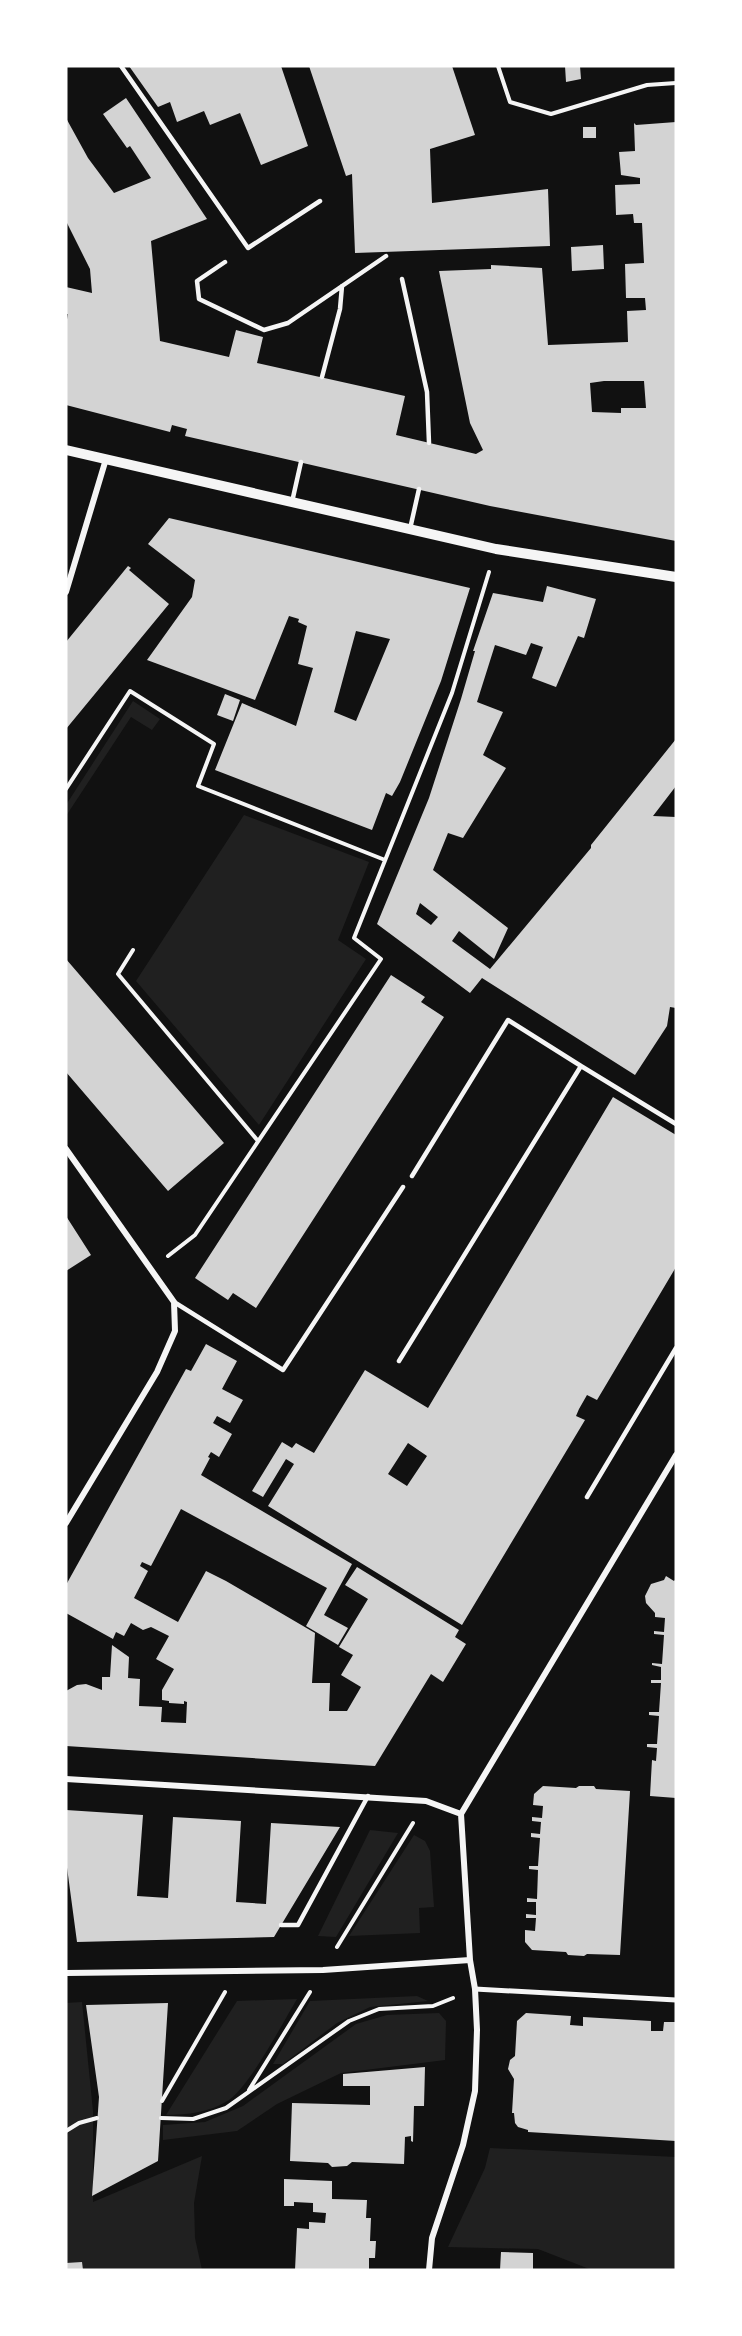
<svg xmlns="http://www.w3.org/2000/svg" width="742" height="2336" viewBox="0 0 742 2336" font-family="Karla,sans-serif">
<style>
.green{fill:#202020}
.building{fill:#d3d3d3;fill-rule:evenodd}
.lines{fill:none;stroke-linecap:round;stroke-linejoin:round}
.path{stroke:#f5f5f5;stroke-width:4}
.service{stroke:#f5f5f5;stroke-width:4.5}
.pedestrian{stroke:#f5f5f5;stroke-width:5}
.minor{stroke:#f5f5f5;stroke-width:6}
.tertiary{stroke:#f5f5f5;stroke-width:10}
</style>
<rect width="100%" height="100%" fill="#111"/>
<path class="green" d="M 133,701 L 160,719 L 152,730 L 131,717 L 66,816 L 66,805 Z
M 244,815 L 369,862 L 338,940 L 366,959 L 259,1125 L 136,981 Z
M 370,1830 L 398,1833 L 336,1937 L 318,1936 Z
M 414,1835 L 425,1841 L 430,1851 L 434,1907 L 419,1908 L 420,1933 L 349,1936 Z
M 417,1996 L 428,2001 L 370,2007 L 337,2023 L 283,2064 L 273,2064 L 310,2001 Z
M 297,1999 C 282,2024 251,2084 229,2100 C 211,2112 187,2115 166,2115 L 237,2001 Z
M 82,2002 L 93,2111 L 93,2202 L 202,2156 L 194,2203 L 195,2238 L 202,2270 L 66,2270 L 66,2003 Z
M 439,2013 L 446,2021 L 445,2060 L 341,2073 L 277,2104 L 237,2131 L 163,2140 L 163,2125 L 205,2122 L 243,2106 L 356,2024 L 387,2015 Z
M 490,2148 L 676,2157 L 676,2270 L 592,2270 L 538,2249 L 448,2247 L 485,2168 Z"/>
<path class="building" d="M 129,66 L 281,66 L 308,146 L 261,165 L 240,113 L 210,125 L 204,111 L 177,122 L 170,102 L 158,107 Z
M 309,66 L 452,66 L 475,135 L 430,149 L 432,203 L 548,189 L 550,246 L 355,253 L 352,174 L 346,176 Z
M 565,66 L 580,66 L 581,79 L 566,82 Z
M 126,98 L 207,219 L 151,241 L 160,341 L 229,357 L 236,330 L 263,337 L 257,363 L 405,396 L 396,435 L 476,454 L 483,450 L 470,423 L 439,271 L 491,269 L 491,265 L 542,268 L 548,345 L 628,342 L 627,311 L 646,310 L 645,298 L 626,298 L 625,264 L 644,263 L 642,223 L 634,223 L 633,214 L 616,215 L 615,185 L 640,184 L 640,178 L 621,175 L 619,152 L 635,151 L 634,123 L 636,125 L 676,122 L 676,541 L 490,506 L 185,436 L 187,429 L 172,425 L 170,432 L 66,405 L 66,325 L 68,314 L 66,314 L 66,287 L 92,293 L 90,269 L 66,221 L 66,118 L 88,158 L 114,193 L 151,178 L 130,146 L 127,148 L 103,114 ZM 604,381 L 644,381 L 646,408 L 621,408 L 621,413 L 592,412 L 590,383 Z
M 583,127 L 596,127 L 596,138 L 583,138 Z
M 603,245 L 604,269 L 572,271 L 571,247 Z
M 169,518 L 470,588 L 441,681 L 400,782 L 392,796 L 386,793 L 372,830 L 215,770 L 242,703 L 296,726 L 313,668 L 298,664 L 307,626 L 298,622 L 299,619 L 289,616 L 255,700 L 147,660 L 192,597 L 195,580 L 148,544 ZM 356,631 L 390,639 L 356,721 L 334,712 Z
M 128,566 L 131,568 L 129,570 L 169,604 L 66,729 L 66,642 Z
M 547,586 L 596,599 L 584,638 L 578,636 L 556,687 L 532,678 L 543,647 L 531,643 L 526,655 L 495,645 L 477,702 L 503,712 L 483,755 L 506,768 L 463,838 L 448,833 L 433,870 L 508,928 L 494,959 L 459,931 L 452,941 L 490,969 L 591,848 L 591,845 L 676,739 L 676,786 L 653,816 L 676,817 L 676,1008 L 670,1007 L 667,1026 L 635,1075 L 482,978 L 470,993 L 377,924 L 429,798 L 461,699 L 475,651 L 473,651 L 493,593 L 543,602 ZM 420,903 L 438,917 L 431,925 L 416,914 Z
M 225,694 L 240,700 L 233,721 L 217,715 Z
M 66,959 L 224,1143 L 168,1191 L 66,1072 Z
M 391,975 L 425,997 L 421,1002 L 444,1017 L 256,1308 L 233,1293 L 228,1300 L 195,1278 Z
M 613,1097 L 676,1135 L 676,1267 L 597,1400 L 587,1395 L 579,1409 L 576,1416 L 585,1420 L 462,1625 L 268,1506 L 294,1464 L 286,1459 L 263,1497 L 252,1491 L 282,1442 L 292,1448 L 296,1443 L 314,1453 L 365,1370 L 428,1408 ZM 408,1443 L 427,1456 L 407,1486 L 388,1474 Z
M 66,1216 L 91,1255 L 66,1271 Z
M 206,1344 L 237,1361 L 222,1389 L 243,1400 L 230,1423 L 217,1416 L 213,1423 L 232,1434 L 219,1457 L 211,1452 L 208,1457 L 210,1458 L 201,1475 L 352,1564 L 324,1615 L 348,1628 L 338,1645 L 306,1626 L 327,1588 L 181,1509 L 151,1566 L 142,1562 L 140,1566 L 148,1571 L 134,1598 L 178,1622 L 206,1571 L 226,1581 L 315,1633 L 312,1683 L 330,1683 L 329,1711 L 347,1711 L 361,1687 L 341,1675 L 353,1655 L 339,1647 L 368,1599 L 345,1585 L 357,1567 L 459,1630 L 455,1637 L 466,1644 L 443,1682 L 431,1674 L 375,1766 L 66,1746 L 66,1691 L 77,1685 L 86,1684 L 102,1690 L 102,1677 L 110,1677 L 112,1645 L 129,1657 L 128,1678 L 140,1679 L 139,1706 L 162,1707 L 161,1722 L 186,1723 L 187,1702 L 184,1701 L 184,1704 L 169,1703 L 169,1701 L 162,1700 L 162,1690 L 174,1669 L 156,1659 L 169,1636 L 151,1627 L 143,1630 L 131,1623 L 124,1636 L 116,1632 L 113,1639 L 66,1613 L 66,1585 L 186,1369 L 191,1371 Z
M 666,1576 L 674,1581 L 676,1579 L 676,1798 L 650,1796 L 652,1760 L 656,1761 L 657,1748 L 647,1747 L 647,1744 L 657,1744 L 659,1716 L 649,1715 L 649,1712 L 659,1712 L 661,1683 L 651,1683 L 651,1680 L 661,1680 L 661,1667 L 652,1665 L 652,1663 L 662,1664 L 664,1635 L 654,1634 L 654,1631 L 664,1632 L 665,1618 L 655,1617 L 655,1613 L 646,1603 L 645,1596 L 651,1584 L 664,1580 Z
M 543,1786 L 576,1788 L 579,1786 L 594,1786 L 596,1789 L 630,1791 L 620,1955 L 587,1954 L 584,1956 L 568,1955 L 566,1952 L 532,1950 L 525,1942 L 525,1930 L 535,1931 L 536,1918 L 526,1918 L 526,1914 L 536,1915 L 536,1902 L 527,1902 L 527,1898 L 537,1899 L 538,1870 L 529,1869 L 529,1866 L 538,1866 L 540,1838 L 531,1837 L 531,1833 L 540,1834 L 541,1822 L 532,1821 L 532,1817 L 542,1818 L 543,1806 L 533,1805 L 534,1794 Z
M 66,1810 L 143,1815 L 137,1896 L 168,1898 L 173,1817 L 241,1821 L 236,1902 L 266,1904 L 271,1823 L 340,1827 L 274,1937 L 77,1942 L 66,1860 Z
M 168,2003 L 158,2161 L 92,2196 L 99,2097 L 86,2005 Z
M 526,2013 L 571,2016 L 570,2025 L 583,2026 L 583,2017 L 651,2021 L 651,2031 L 663,2031 L 664,2022 L 676,2022 L 676,2141 L 528,2132 L 528,2130 L 518,2127 L 515,2123 L 514,2113 L 512,2113 L 514,2079 L 508,2069 L 510,2060 L 515,2056 L 517,2021 Z
M 425,2067 L 424,2106 L 414,2106 L 413,2142 L 411,2141 L 411,2136 L 405,2137 L 404,2164 L 352,2162 L 347,2166 L 332,2167 L 328,2163 L 290,2161 L 292,2103 L 370,2105 L 370,2086 L 343,2086 L 343,2074 Z
M 284,2179 L 332,2181 L 332,2199 L 367,2200 L 366,2218 L 371,2218 L 370,2241 L 376,2241 L 375,2258 L 369,2258 L 369,2270 L 295,2270 L 297,2228 L 309,2229 L 309,2222 L 325,2223 L 326,2213 L 313,2212 L 313,2203 L 294,2202 L 294,2206 L 284,2206 Z
M 501,2252 L 533,2253 L 533,2270 L 500,2270 Z
M 82,2262 L 83,2270 L 66,2270 L 66,2263 Z"/>
<g class="lines">
<path class="path" d="M 498,66 L 510,102 L 551,114 L 647,85 L 676,83
M 66,789 L 130,691 L 214,744 L 198,786 L 385,860
M 133,950 L 118,974 L 258,1141
M 168,1256 L 195,1235 L 381,959 L 354,938 L 452,693 L 489,572
M 337,1947 L 413,1823
M 249,2090 L 310,1992
M 162,2101 L 225,1992
M 161,2118 L 193,2119 L 226,2108 L 349,2021 L 379,2009 L 433,2006 L 453,1998
M 66,2131 L 79,2123 L 97,2118"/>
<path class="service" d="M 121,66 L 248,248 L 320,201
M 225,262 L 197,281 L 199,299 L 264,330 L 288,323 L 386,256
M 402,279 L 427,392 L 429,443
M 322,377 L 340,309 L 342,286
M 292,502 L 301,462
M 410,529 L 419,489
M 581,1066 L 676,1124
M 174,1302 L 283,1370 L 403,1187
M 399,1361 L 581,1066 L 508,1020 L 412,1176
M 587,1497 L 676,1348
M 281,1925 L 298,1925 L 368,1796"/>
<path class="pedestrian" d="M 475,1989 L 676,2000"/>
<path class="minor" d="M 66,592 L 106,459
M 66,1149 L 174,1302 L 175,1331 L 157,1372 L 66,1523
M 66,1779 L 426,1801 L 461,1814
M 66,1973 L 323,1970 L 470,1960
M 429,2270 L 432,2238 L 463,2145 L 475,2091 L 477,2030 L 475,1989 L 470,1960 L 461,1814 L 676,1455"/>
<path class="tertiary" d="M 66,450 L 496,549 L 676,577"/>
</g>
<rect width="742" height="2336" fill="none" stroke="#ffffff" stroke-width="135"/>
</svg>
